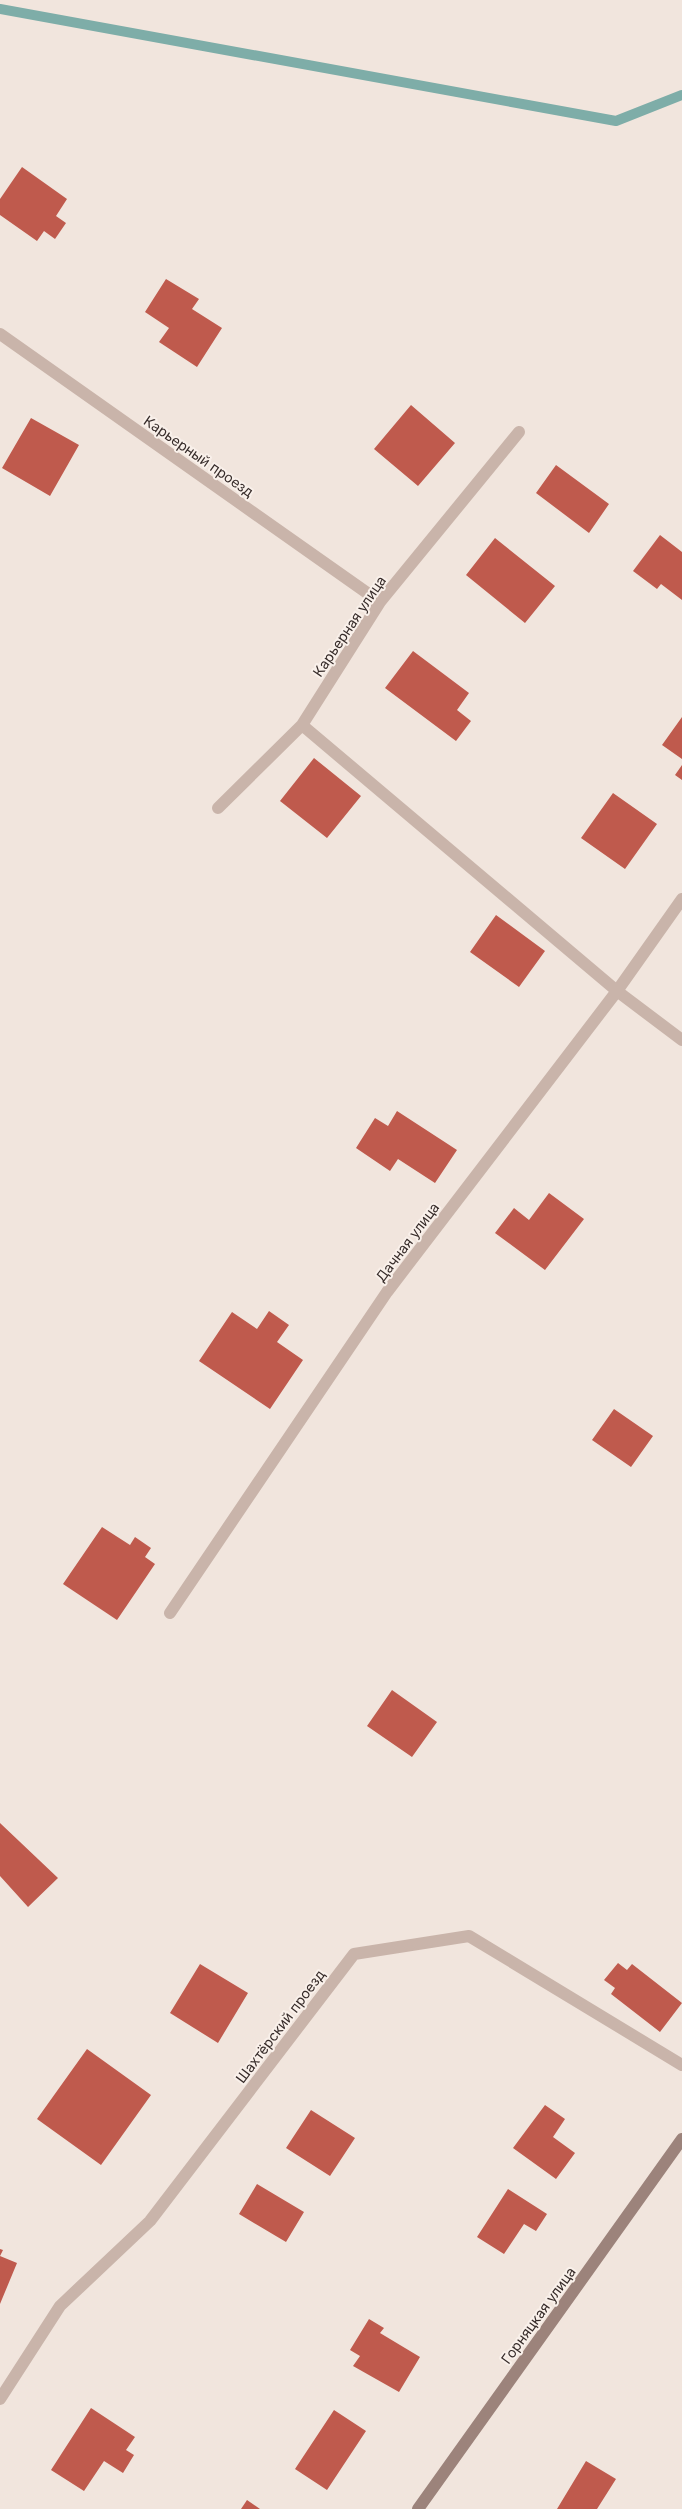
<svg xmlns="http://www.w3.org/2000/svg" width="682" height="2509" viewBox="0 0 682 2509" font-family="Inter,sans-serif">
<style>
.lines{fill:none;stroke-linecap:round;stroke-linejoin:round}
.stream{stroke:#7eada8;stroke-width:10}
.building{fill:#bf5a4d}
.street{stroke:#c9b4aa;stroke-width:12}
.secondary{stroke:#9c837b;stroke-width:12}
.labels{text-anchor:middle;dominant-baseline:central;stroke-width:4;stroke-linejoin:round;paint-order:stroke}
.street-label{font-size:14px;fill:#362b29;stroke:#f9f0ea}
</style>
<rect width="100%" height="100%" fill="#f1e5dd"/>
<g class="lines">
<path class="stream" d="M 0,9 L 616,121 L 682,95"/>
</g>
<path class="building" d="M 22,167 L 67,199 L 56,216 L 66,223 L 55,239 L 44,231 L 37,241 L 0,215 L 0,199 Z
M 166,279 L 199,299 L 192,309 L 222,328 L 197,367 L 159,342 L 169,328 L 145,312 Z
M 411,405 L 455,443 L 418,486 L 374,449 Z
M 31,418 L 79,445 L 50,496 L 2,468 Z
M 556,465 L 609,504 L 589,533 L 536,493 Z
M 660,535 L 682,552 L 682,600 L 661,584 L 657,589 L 633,571 Z
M 495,538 L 555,586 L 525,623 L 466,575 Z
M 413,651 L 469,693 L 457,710 L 471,721 L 456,741 L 385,688 Z
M 682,717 L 682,759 L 662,745 Z
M 314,758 L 361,796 L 327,838 L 280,801 Z
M 682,765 L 682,780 L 675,775 Z
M 613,793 L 657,824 L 625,869 L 581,838 Z
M 496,915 L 545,951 L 519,987 L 470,952 Z
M 397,1111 L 457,1150 L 435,1183 L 398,1159 L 390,1171 L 356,1148 L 375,1118 L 388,1126 Z
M 549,1193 L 584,1219 L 545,1270 L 495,1233 L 514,1208 L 529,1220 Z
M 269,1311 L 289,1325 L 277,1342 L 303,1360 L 270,1409 L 199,1361 L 232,1312 L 257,1329 Z
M 614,1409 L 653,1436 L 631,1467 L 592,1440 Z
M 102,1527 L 130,1545 L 135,1537 L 151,1548 L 145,1557 L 155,1564 L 117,1620 L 63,1584 Z
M 392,1690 L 437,1722 L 412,1757 L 367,1726 Z
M 0,1823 L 58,1878 L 28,1907 L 0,1876 Z
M 618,1963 L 627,1970 L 632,1964 L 682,2003 L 660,2032 L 611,1994 L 615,1988 L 604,1980 Z
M 200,1964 L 248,1993 L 218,2043 L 170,2013 Z
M 87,2049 L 151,2095 L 101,2165 L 37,2119 Z
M 545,2105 L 565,2119 L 553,2137 L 575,2153 L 556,2179 L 513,2148 Z
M 311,2110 L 355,2138 L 330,2176 L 286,2148 Z
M 257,2184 L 304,2212 L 286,2242 L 239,2214 Z
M 508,2189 L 547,2214 L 536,2231 L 524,2224 L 504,2254 L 477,2237 Z
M 0,2249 L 3,2250 L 0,2256 L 17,2263 L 0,2304 Z
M 369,2319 L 384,2328 L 380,2333 L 420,2357 L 399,2392 L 353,2366 L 360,2356 L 350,2350 Z
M 91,2408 L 135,2437 L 126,2450 L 134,2455 L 123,2473 L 104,2461 L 84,2491 L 51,2470 Z
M 334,2410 L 366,2431 L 327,2490 L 295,2469 Z
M 586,2461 L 616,2479 L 597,2509 L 557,2509 Z
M 247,2500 L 260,2509 L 241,2509 Z"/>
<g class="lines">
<path class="street" d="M 0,334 L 380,602
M 302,725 L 617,991 L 682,1040
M 218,808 L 302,725 L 380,602 L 519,432
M 170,1613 L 387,1292 L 617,991 L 682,899
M 0,2399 L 60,2306 L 150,2221 L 354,1954 L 469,1936 L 682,2065"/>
<path class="secondary" d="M 418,2509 L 682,2139"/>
</g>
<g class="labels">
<g class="street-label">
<text transform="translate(199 456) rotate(35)">Карьерный проезд</text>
<text transform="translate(349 626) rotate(-56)">Карьерная улица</text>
<text transform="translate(407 1242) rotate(-53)">Дачная улица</text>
<text transform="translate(280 2026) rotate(-53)">Шахтёрский проезд</text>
<text transform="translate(538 2315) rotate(-54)">Горняцкая улица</text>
</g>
</g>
</svg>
